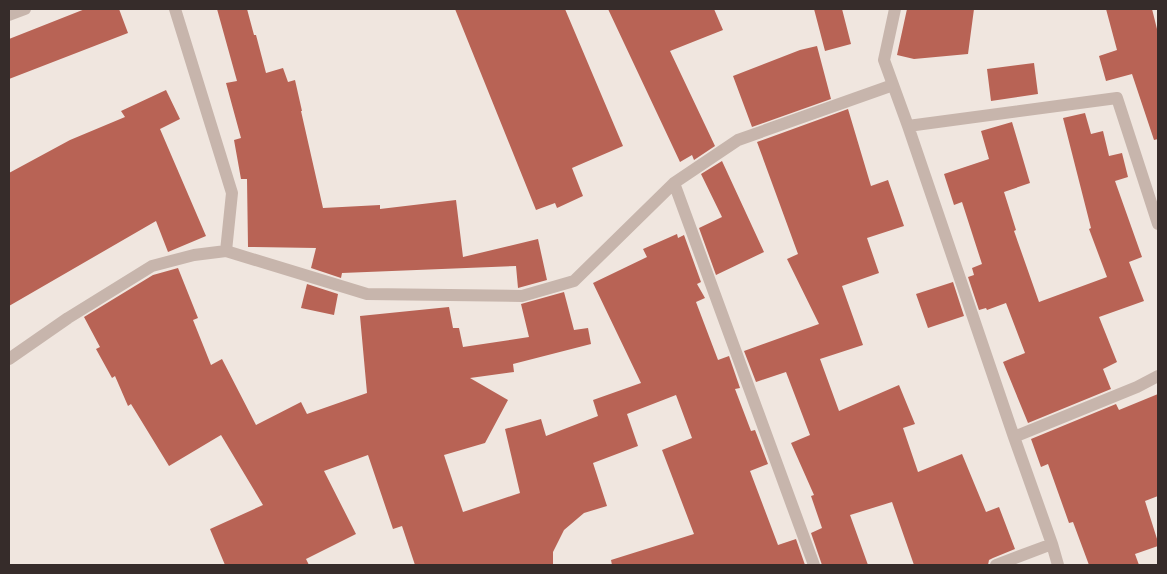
<svg xmlns="http://www.w3.org/2000/svg" width="1167" height="574" viewBox="0 0 1167 574" font-family="Helvetica,sans-serif">
<style>
.building{fill:#b86355}
.lines{fill:none;stroke-linecap:round;stroke-linejoin:round}
.street{stroke:#c7b5ac;stroke-width:12}
</style>
<rect width="100%" height="100%" fill="#f0e6df"/>
<path class="building" d="M 85,9 L 119,9 L 128,33 L 9,79 L 9,39 Z
M 217,9 L 247,9 L 254,35 L 256,35 L 266,73 L 283,68 L 288,82 L 295,80 L 302,111 L 301,111 L 323,208 L 380,205 L 380,209 L 456,200 L 463,257 L 538,239 L 547,280 L 518,288 L 516,266 L 342,273 L 341,278 L 311,268 L 316,248 L 248,247 L 247,179 L 241,179 L 234,140 L 241,138 L 226,83 L 237,81 Z
M 455,9 L 565,9 L 623,146 L 572,168 L 583,196 L 557,208 L 555,203 L 536,210 Z
M 608,9 L 714,9 L 723,30 L 670,51 L 715,146 L 694,160 L 692,155 L 680,162 Z
M 814,9 L 842,9 L 851,44 L 825,51 Z
M 907,9 L 974,9 L 968,54 L 914,59 L 897,55 Z
M 1106,9 L 1152,9 L 1158,33 L 1158,139 L 1154,140 L 1132,74 L 1106,81 L 1099,56 L 1117,50 Z
M 817,46 L 831,99 L 752,127 L 733,76 L 800,50 Z
M 1034,63 L 1038,94 L 991,101 L 987,69 Z
M 166,90 L 180,119 L 160,129 L 206,236 L 168,252 L 156,221 L 9,306 L 9,173 L 70,140 L 125,117 L 121,111 Z
M 848,109 L 871,186 L 888,180 L 904,226 L 867,238 L 879,273 L 842,286 L 863,345 L 820,359 L 839,411 L 899,385 L 915,424 L 903,428 L 918,472 L 962,454 L 986,512 L 999,507 L 1015,549 L 993,558 L 989,560 L 988,565 L 914,565 L 892,502 L 850,515 L 868,565 L 822,565 L 811,533 L 822,528 L 811,496 L 814,495 L 791,443 L 810,435 L 786,372 L 756,382 L 744,351 L 819,324 L 787,259 L 798,254 L 757,142 Z
M 1085,113 L 1091,134 L 1103,131 L 1109,156 L 1122,153 L 1128,177 L 1115,181 L 1142,257 L 1129,262 L 1144,301 L 1099,317 L 1117,362 L 1103,369 L 1111,389 L 1028,423 L 1003,362 L 1025,353 L 1006,303 L 987,310 L 986,308 L 979,310 L 968,277 L 974,275 L 972,268 L 982,264 L 962,202 L 954,205 L 944,174 L 989,159 L 981,131 L 1012,122 L 1030,183 L 1004,192 L 1016,230 L 1014,231 L 1039,302 L 1107,277 L 1089,229 L 1091,228 L 1063,118 Z
M 722,161 L 764,252 L 716,275 L 699,228 L 722,217 L 701,174 Z
M 677,234 L 678,238 L 684,235 L 701,282 L 697,284 L 705,298 L 696,302 L 718,360 L 729,356 L 740,388 L 735,389 L 751,431 L 755,430 L 768,464 L 750,471 L 778,545 L 796,539 L 805,565 L 612,565 L 611,560 L 694,534 L 662,450 L 692,438 L 676,395 L 627,414 L 638,446 L 593,463 L 607,506 L 584,513 L 564,530 L 553,552 L 553,565 L 415,565 L 402,526 L 393,529 L 368,455 L 324,471 L 356,534 L 306,559 L 309,565 L 225,565 L 210,529 L 263,505 L 221,435 L 169,466 L 131,404 L 128,406 L 115,376 L 112,378 L 96,349 L 100,347 L 84,317 L 153,275 L 178,268 L 198,318 L 193,320 L 211,365 L 222,359 L 256,425 L 301,402 L 307,414 L 367,393 L 360,316 L 449,307 L 453,328 L 459,328 L 463,347 L 529,337 L 521,304 L 564,292 L 574,330 L 588,328 L 591,344 L 513,364 L 514,372 L 470,378 L 508,400 L 485,443 L 444,455 L 463,512 L 520,493 L 505,429 L 541,419 L 546,436 L 598,416 L 593,400 L 641,383 L 593,283 L 647,257 L 643,249 Z
M 953,282 L 964,316 L 928,328 L 916,294 Z
M 307,284 L 338,294 L 334,315 L 301,308 Z
M 1158,394 L 1158,496 L 1145,501 L 1158,542 L 1158,546 L 1135,554 L 1139,565 L 1089,565 L 1073,522 L 1069,523 L 1048,464 L 1041,467 L 1031,439 L 1116,404 L 1119,410 Z"/>
<g class="lines">
<path class="street" d="M 175,9 L 232,193 L 226,251
M 895,9 L 884,60 L 908,126 L 1014,437 L 1052,544 L 1058,565
M 9,15 L 25,9
M 908,126 L 1117,98 L 1158,224
M 674,183 L 814,565
M 9,359 L 68,318 L 152,266 L 194,255 L 226,251 L 367,294 L 522,296 L 574,281 L 674,183 L 738,140 L 893,85
M 1014,437 L 1137,387 L 1158,376
M 996,565 L 1052,544"/>
</g>
<rect width="1167" height="574" fill="none" stroke="#362c2a" stroke-width="20"/>
</svg>
